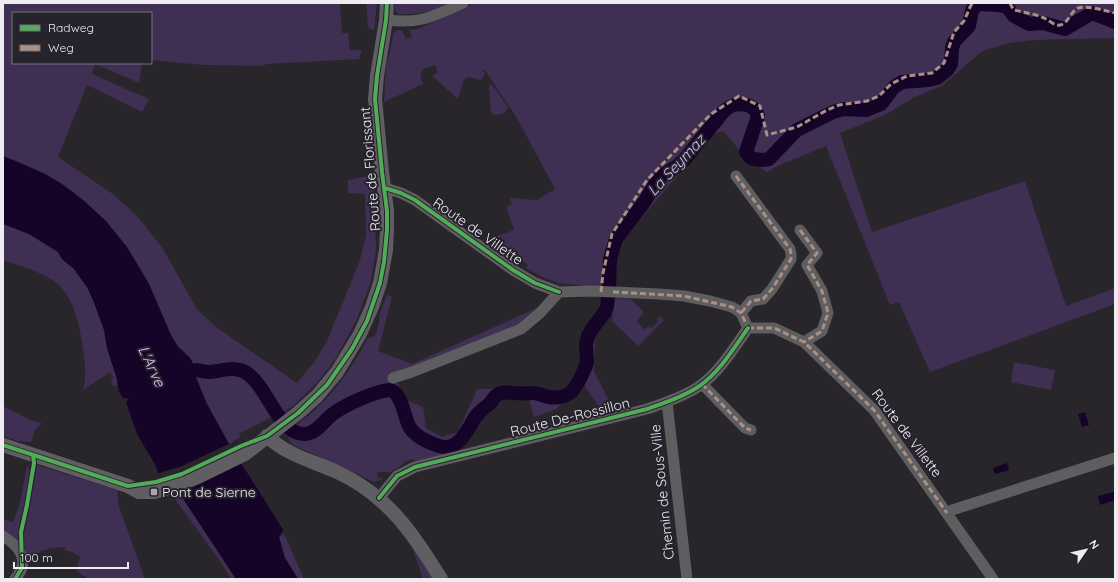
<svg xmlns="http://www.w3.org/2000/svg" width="1118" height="582" viewBox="0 0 1118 582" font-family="Quicksand,sans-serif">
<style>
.green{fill:#3f2f53}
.water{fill:#160328}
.pier{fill:#28252b}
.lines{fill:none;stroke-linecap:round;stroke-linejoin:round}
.river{stroke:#160328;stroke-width:14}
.minor{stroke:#5e5d60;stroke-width:11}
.major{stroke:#5f5e62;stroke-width:14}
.quiet{stroke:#ac8f84;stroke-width:3;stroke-dasharray:6 3;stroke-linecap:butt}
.cycleway-casing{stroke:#27232d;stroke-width:6}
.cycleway{stroke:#51ab58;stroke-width:4}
.poi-dot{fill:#a9a6ad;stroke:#27232d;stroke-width:1.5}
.labels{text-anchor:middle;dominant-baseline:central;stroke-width:4;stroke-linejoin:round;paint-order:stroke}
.street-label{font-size:14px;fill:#eeebf3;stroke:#27232d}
.poi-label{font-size:14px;fill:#eeebf3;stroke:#27232d;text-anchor:start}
.water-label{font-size:15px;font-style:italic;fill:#d7c1f4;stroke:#27232d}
</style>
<rect width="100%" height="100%" fill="#28252b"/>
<path class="green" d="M 3,3 L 340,3 L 342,33 L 348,33 L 350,50 L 362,50 L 359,59 L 266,64 L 264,66 L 203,65 L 151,60 L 151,13 L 13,13 L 13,63 L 142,63 L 139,83 L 95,64 L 92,74 L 149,99 L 142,112 L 87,85 L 58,157 L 113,194 L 139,218 L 163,249 L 197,309 L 216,327 L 297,383 L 315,361 L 327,341 L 360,260 L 366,235 L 365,194 L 348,193 L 348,180 L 374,175 L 376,250 L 371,281 L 357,319 L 336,358 L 317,383 L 293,406 L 277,416 L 275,415 L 239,434 L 240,437 L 229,444 L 207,404 L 194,375 L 197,370 C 195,366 192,361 189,357 C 182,349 177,346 172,337 C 162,320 157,301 148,283 C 125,238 90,199 45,174 C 32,167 17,161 3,156 Z
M 366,3 L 377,3 L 374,30 L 370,29 L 368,27 Z
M 395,3 L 451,3 C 430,11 421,15 398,14 L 395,10 Z
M 474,3 L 1115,3 L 1115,38 L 1034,40 L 1010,43 L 992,48 L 981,52 L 943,85 L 913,98 L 885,115 L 840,133 L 872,232 L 1025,181 L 1066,306 L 1115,288 L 1115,304 L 930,372 L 899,302 L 890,305 L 826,146 L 778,166 L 767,172 L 748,160 L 723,131 L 713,134 L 615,249 L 611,249 L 607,273 L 609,288 L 559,283 L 542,277 L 526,268 L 528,265 L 488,239 L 514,230 L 506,207 L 512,204 L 510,198 L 537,200 L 555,189 L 518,120 L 485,70 L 482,70 L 485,74 L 481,80 L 469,77 L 464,79 L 458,99 L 432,76 L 438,72 L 435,65 L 423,69 L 420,75 L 423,84 L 384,102 L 386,69 L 394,32 L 397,30 L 402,30 L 406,39 L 412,37 L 409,30 L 418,29 Z
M 489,85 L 492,85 L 508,107 C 505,116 498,115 491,114 Z
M 3,224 L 11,226 L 29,234 L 58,252 L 62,259 L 74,269 L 87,287 L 93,300 L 104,330 L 107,348 L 117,379 L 117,385 L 113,386 L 111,380 L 113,377 L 110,372 L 83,390 C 87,373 85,359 82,342 C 78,319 72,290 49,278 C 44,275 38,273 32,270 C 22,266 13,263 3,260 Z
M 387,294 L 392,297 L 378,351 L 412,364 L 539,307 L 520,325 L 392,374 L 408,401 L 423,407 L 426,428 L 442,437 L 458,432 L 477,389 L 520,389 L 550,401 L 577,378 L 587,333 L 595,335 L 594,371 L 612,407 L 602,411 L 583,384 L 556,409 L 534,417 L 529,400 L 519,397 L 502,398 L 479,418 L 464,446 L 451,449 L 451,453 L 416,462 L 413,459 L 404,462 L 403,464 L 391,472 L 378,472 L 377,477 L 384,479 L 374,482 L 347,469 L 293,445 C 289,441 287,437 290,431 C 298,423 308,417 316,409 C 338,388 354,365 368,338 L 375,336 L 379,323 L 379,316 Z
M 612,298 L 630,299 L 644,312 L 637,321 L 645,330 L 648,326 L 651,328 L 658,322 L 657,319 L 660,316 L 664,320 L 638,346 L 612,321 L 613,314 L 608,312 Z
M 1014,362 L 1055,370 L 1051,390 L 1011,382 Z
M 3,406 L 31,420 L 42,423 L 35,430 L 31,442 L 17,441 L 3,436 Z
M 29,465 L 28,469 L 30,469 L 25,506 L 20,520 L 18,544 L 3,532 L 3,519 L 13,522 L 20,503 L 27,466 Z
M 37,465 L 117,490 L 119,506 L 145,579 L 89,579 L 76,571 L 80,557 L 74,553 L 64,550 L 66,547 L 50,548 L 28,557 L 24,547 L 24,533 L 29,511 Z
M 180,494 L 236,579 L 231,579 L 220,561 L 172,495 Z
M 284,534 L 304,579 L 298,579 L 285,558 L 279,537 Z
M 415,545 L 436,579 L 423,579 L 412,547 Z"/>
<path class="water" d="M 3,156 L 45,174 L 62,184 L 83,200 L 106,221 L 127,247 L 149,284 L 171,335 L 178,347 L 190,358 L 197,370 L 195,375 L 207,404 L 229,444 L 282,528 L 283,530 L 279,537 L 285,558 L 298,579 L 236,579 L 180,494 L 158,473 L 156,466 L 137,434 L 126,402 L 129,399 L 123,398 L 119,391 L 117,379 L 107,348 L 104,330 L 93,300 L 87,287 L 74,269 L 62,259 L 58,252 L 29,234 L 3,224 Z
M 1085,412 L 1089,425 L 1082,427 L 1078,414 Z
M 1007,463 L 1009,470 L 995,474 L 993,468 Z
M 1114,492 L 1115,500 L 1100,505 L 1098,496 Z"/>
<path class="pier" d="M 231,443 L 243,462 L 180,494 L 178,494 L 156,474 L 182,466 Z"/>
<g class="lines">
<path class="river" d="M 197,370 C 201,371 206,372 210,372 C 222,371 233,366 245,372 C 267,384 279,436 305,434 C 318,433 324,420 334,413 C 347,404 375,391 390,390 C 402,393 404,416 409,426 C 414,436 429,443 439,446 C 460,452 467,429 476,416 C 480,410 487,407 491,402 C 493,399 495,396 497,395 C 502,391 510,393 515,393 C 521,394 527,393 533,393 C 538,393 543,396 548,397 C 573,401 577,385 586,366 L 587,362 L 586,344 L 588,336 L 592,329 L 604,313 L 607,307 L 609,288 L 610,259 L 616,239 L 645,201 L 655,184 L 663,175 L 676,167 L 684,160 L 723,112 C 732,102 753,100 758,116 L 746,152 L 751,158 L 754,159 L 762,160 L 769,159 L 797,130 L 833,112 L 844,109 L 866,110 L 881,104 L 894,87 L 902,82 L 928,80 L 937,78 L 947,70 L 951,64 L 952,48 L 954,42 L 969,26 L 972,10 L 978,4 L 999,5 L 1007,7 L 1014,16 L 1029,24 L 1043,23 L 1065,29 L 1092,13 L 1115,22"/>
<path class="minor" d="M 386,20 C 421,24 432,17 463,3
M 736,176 L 790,249 L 791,254 L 791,259 L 772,289 L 763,299 L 751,301 L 741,313
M 385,188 L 401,193 L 415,200 L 513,270 L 535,283 L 559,292 L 591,291 L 659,294 L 684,296 L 710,301 L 732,307 L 737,310 L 741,313 L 748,328
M 800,230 L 817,253 L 807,265 L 822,291 L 828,313 L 822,331 L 804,342
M 748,328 L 774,328 L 804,342 L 874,410 L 993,579
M 393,378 L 412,372 L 521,329 L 540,313 L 559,292
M 702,384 L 745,428 L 751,430
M 667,402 L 687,579
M 379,498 L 397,476 L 415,467 L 647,409 C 664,403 683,397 698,387 C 719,373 734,348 748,328
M 947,513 L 952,510 L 1115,458
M 3,536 C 20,547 31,561 15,579"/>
<path class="major" d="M 267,436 C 286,455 313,461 337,472 C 387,495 413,533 441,579
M 3,445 L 128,486 L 139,492 L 154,492 L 169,488 L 198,477 L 245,454 L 298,413 L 317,396 L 337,372 L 360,334 L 372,307 L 380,283 L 386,250 L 387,230 L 387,211 L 382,172 L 375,99 L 377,76 L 386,20 L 387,3"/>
<path class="quiet" d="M 1010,3 L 1013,9 L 1015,10 C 1025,13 1037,14 1046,19 C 1050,21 1055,26 1060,25 C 1068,24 1070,12 1078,8 C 1087,5 1106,11 1115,13
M 736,176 L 790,249 L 791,254 L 791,259 L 772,289 L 763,299 L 751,301 L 741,313
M 800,230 L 817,253 L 807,265 L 822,291 L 828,313 L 822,331 L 804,342
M 601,292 L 603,273 L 612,234 L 647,180 L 711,114 L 739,96 L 760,106 L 767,135 L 797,127 L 827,110 L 839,105 L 867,101 L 879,96 L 891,84 L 907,76 L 932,73 L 944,63 L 954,32 L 964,21 L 971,5 L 974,3
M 613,292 L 684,296 L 732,307 L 741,313 L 748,328
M 748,328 L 774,328 L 804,342 L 874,410 L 947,513
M 702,384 L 745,428 L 751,430"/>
<defs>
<path id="cycleway" d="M 385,188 L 401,193 L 415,200 L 513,270 L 535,283 L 559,292
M 3,445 L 128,486 L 156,482 L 182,474 L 241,446 L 267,436 L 298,413 L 327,385 L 352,349 L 367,321 L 380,283 L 384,262 L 387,230 L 387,211 L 382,172 L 375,99 L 377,76 L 386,20 L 387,3
M 379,498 L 397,476 L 415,467 L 647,409 C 664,403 683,397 698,387 C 719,373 734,348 748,328
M 15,579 L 22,568 L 21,532 L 27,505 L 34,463 L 33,455"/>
</defs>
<use href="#cycleway" class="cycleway-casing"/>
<use href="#cycleway" class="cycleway"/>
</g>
<rect class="poi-dot" x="150" y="488" width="8" height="8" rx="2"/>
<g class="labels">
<g class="street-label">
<text transform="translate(370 169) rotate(-95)">Route de Florissant</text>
<text transform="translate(478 231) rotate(35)">Route de Villette</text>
<text transform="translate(570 417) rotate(-14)">Route De-Rossillon</text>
<text transform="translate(907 433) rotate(53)">Route de Villette</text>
<text transform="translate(662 492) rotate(-96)">Chemin de Sous-Ville</text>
</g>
<g class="poi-label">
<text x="162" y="492">Pont de Sierne</text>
</g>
<g class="water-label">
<text transform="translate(676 165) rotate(-47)">La Seymaz</text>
<text transform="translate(152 366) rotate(65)">L'Arve</text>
</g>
</g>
<rect width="1118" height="582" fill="none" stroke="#eeebf3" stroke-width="8"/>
<rect x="12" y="12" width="140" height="52" fill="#27232d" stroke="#77737c"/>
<rect x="20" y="25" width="20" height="6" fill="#51ab58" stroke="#77737c"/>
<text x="48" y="32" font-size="12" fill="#eeebf3">Radweg</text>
<rect x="20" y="45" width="20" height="6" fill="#ac8f84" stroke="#77737c"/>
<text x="48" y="52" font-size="12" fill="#eeebf3">Weg</text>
<g transform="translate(1086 550) rotate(56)" stroke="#27232d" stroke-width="3" paint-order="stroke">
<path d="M0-3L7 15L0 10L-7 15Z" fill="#eeebf3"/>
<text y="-6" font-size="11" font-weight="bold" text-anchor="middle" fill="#eeebf3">N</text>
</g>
<path d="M14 562v6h114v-6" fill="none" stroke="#eeebf3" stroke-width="2"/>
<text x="20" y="562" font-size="12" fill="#eeebf3" stroke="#27232d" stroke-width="3" paint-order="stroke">100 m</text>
</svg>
